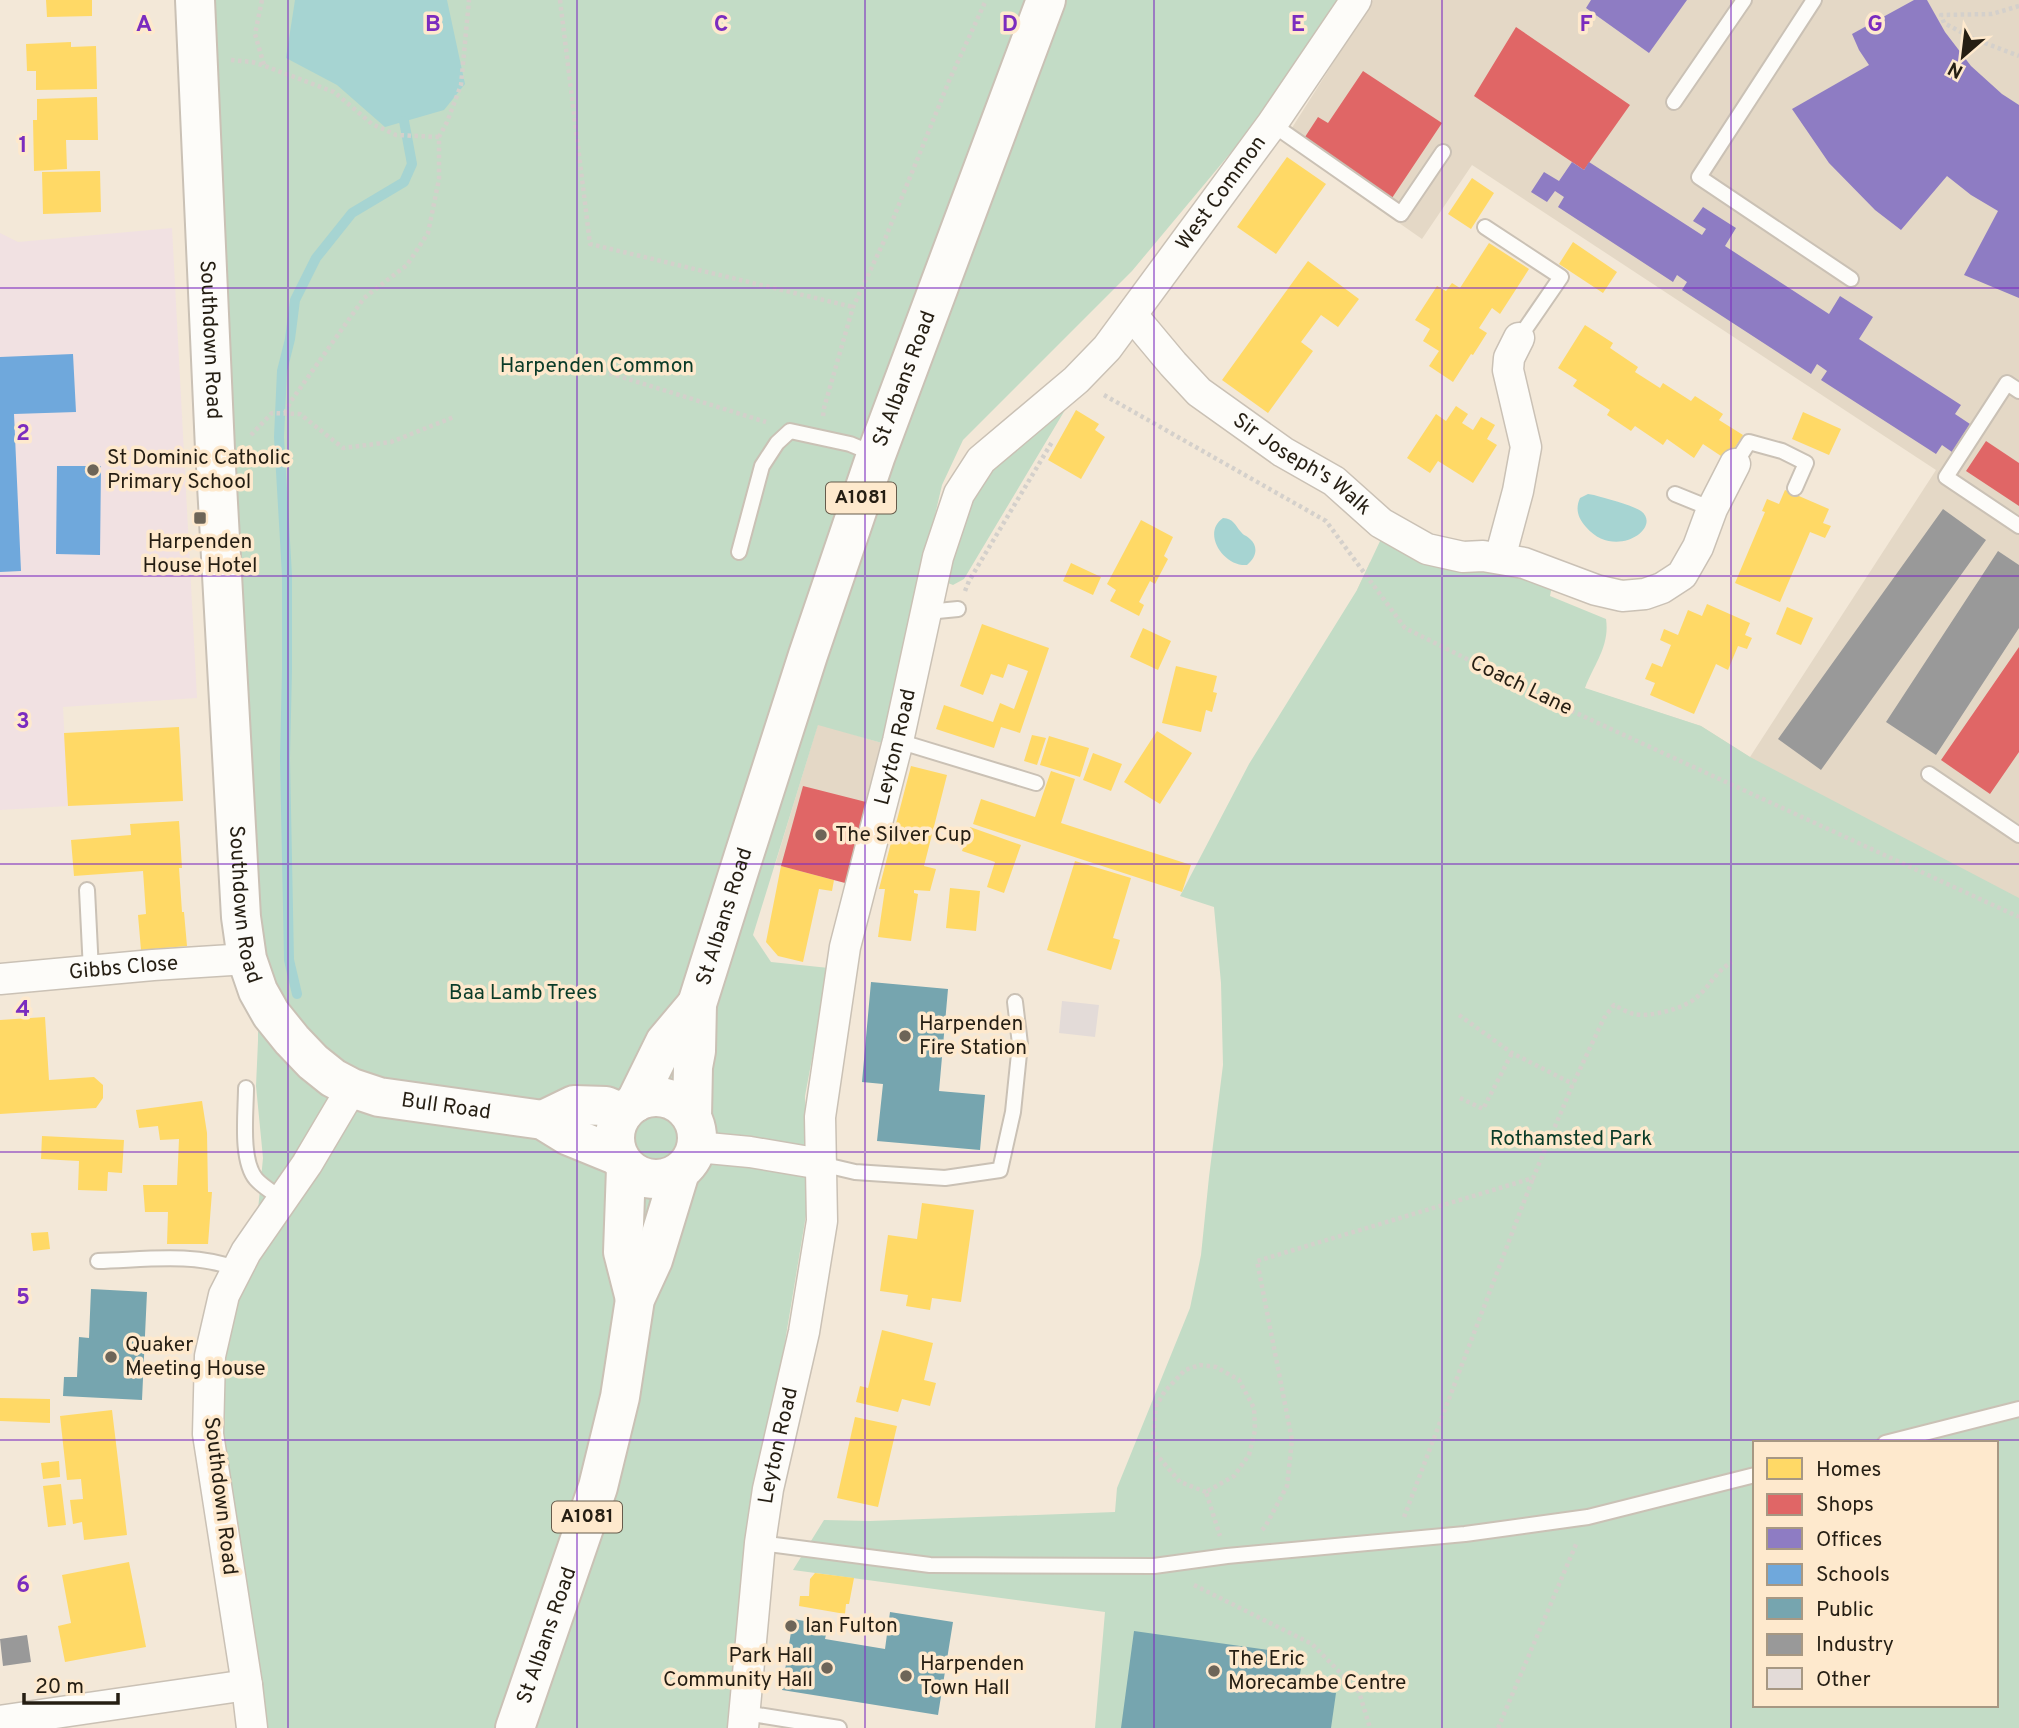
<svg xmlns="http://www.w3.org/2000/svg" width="2019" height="1728" viewBox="0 0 2019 1728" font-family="Overpass,sans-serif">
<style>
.commercial{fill:#e4d8c6}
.education{fill:#f1e1e2}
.green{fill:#c3dcc6;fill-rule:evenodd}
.water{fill:#a6d4d2}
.homes{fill:#ffd966}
.shops{fill:#e06666}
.offices{fill:#8e7cc3}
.schools{fill:#6fa8dc}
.public{fill:#76a5af}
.industry{fill:#999}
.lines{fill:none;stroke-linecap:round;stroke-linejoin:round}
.stream{stroke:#a6d4d2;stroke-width:10}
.building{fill:#e3dbd8}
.lane-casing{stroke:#cac1b5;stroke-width:18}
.street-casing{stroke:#cac1b5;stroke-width:33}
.secondary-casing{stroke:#cac1b5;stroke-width:42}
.primary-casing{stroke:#cac1b5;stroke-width:42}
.path{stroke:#d4d0cb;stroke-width:4.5;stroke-dasharray:3.5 3.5;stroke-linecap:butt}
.lane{stroke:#fdfcf9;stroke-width:14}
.street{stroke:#fdfcf9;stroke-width:30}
.secondary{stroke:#fdfcf9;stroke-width:38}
.primary{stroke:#fdfcf9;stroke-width:38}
.grid{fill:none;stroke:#7b2cbf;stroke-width:2;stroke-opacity:0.55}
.poi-dot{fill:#6d6558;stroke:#fee9cd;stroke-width:2.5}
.labels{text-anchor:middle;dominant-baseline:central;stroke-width:7;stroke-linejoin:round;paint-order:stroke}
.shield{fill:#fee9cd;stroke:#665b4b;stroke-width:2}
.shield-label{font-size:19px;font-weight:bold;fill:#251e13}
.street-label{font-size:21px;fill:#251e13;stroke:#fee9cd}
.park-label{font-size:21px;fill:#0a3b28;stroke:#fee9cd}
.poi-label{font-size:21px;fill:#251e13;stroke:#fee9cd;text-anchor:start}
.grid-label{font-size:23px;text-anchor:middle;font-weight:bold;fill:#7b2cbf;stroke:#fee9cd;stroke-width:7;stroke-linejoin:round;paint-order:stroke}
</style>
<rect width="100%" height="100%" fill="#f3e8d8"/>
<path class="commercial" d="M 1373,0 L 2019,0 L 2019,950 L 1357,590 L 1370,562 L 1568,683 L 1701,726 L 1750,757 L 1936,470 L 1472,165 L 1422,239 L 1283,142 Z
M 818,724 L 882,743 L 849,884 L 775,865 Z"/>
<path class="education" d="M 172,228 L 197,698 L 63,707 L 68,806 L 0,810 L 0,233 L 18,242 Z"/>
<path class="green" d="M 214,0 L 1348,0 L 1314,53 L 1132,271 L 963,440 L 942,485 L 882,743 L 818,725 L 753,935 L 771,962 L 829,968 L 805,1096 L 807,1209 L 777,1390 L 749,1514 L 728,1728 L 264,1728 L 219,1427 L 220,1361 L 232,1317 L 247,1279 L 258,1210 L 263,1158 L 256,1086 L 258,1041 L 258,944 Z
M 1065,410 L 964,579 L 953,585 L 948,583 L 944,577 L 950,547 L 985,474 L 1054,414 Z
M 1381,539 L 1408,555 L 1462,570 L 1520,576 L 1552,586 L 1550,596 L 1606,619 C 1610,646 1594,664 1585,688 L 1701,726 L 1750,757 L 2019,898 L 2019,1728 L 1095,1728 L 1105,1612 L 793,1570 L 824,1520 L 870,1521 L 1115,1512 L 1117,1488 L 1190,1308 L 1201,1255 L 1209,1177 L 1223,1065 L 1221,983 L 1214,907 L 1180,896 L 1249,764 L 1357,590 ZM 1755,1443 L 1996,1443 L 1996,1705 L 1755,1705 Z"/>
<path class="water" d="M 295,0 L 447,0 L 465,84 L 444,110 L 385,127 L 337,85 L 286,58 Z
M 1588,494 L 1594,495 C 1607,499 1630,504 1641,511 C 1663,528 1615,561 1586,527 C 1578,518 1575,509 1580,498 Z
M 1223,518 C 1234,519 1234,524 1241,532 C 1244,536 1246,535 1250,539 C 1259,547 1256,558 1247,565 C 1224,567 1201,533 1223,518 Z"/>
<path class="homes" d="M 46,0 L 92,0 L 92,16 L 47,17 Z
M 71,42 L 71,47 L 96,46 L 97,89 L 36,90 L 36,71 L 27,71 L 26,44 Z
M 97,97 L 98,140 L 66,140 L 67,169 L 34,171 L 33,120 L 37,120 L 37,99 Z
M 1287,157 L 1326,184 L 1276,254 L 1237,227 Z
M 100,171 L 101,212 L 43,214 L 42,172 Z
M 1472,178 L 1494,193 L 1471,229 L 1448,214 Z
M 1573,242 L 1617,272 L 1603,293 L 1559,264 Z
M 1489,243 L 1529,269 L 1500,314 L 1492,308 L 1479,328 L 1487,333 L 1473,355 L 1471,354 L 1453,382 L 1429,366 L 1439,351 L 1423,341 L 1430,329 L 1415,320 L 1437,286 L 1446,291 L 1452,283 L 1460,288 Z
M 1308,261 L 1359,299 L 1338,327 L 1321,315 L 1301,342 L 1313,351 L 1268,413 L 1222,380 Z
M 1585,325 L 1613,343 L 1610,348 L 1638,367 L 1635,372 L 1660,388 L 1663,383 L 1691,401 L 1695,396 L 1723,414 L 1719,420 L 1743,435 L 1727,460 L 1703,444 L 1694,458 L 1667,439 L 1663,445 L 1635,426 L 1631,431 L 1607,415 L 1610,410 L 1573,386 L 1577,380 L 1558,368 Z
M 1456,406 L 1468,414 L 1462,423 L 1473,430 L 1481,417 L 1495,425 L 1487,439 L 1497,445 L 1473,483 L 1438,461 L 1430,473 L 1407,458 L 1436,414 L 1446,421 Z
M 1076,410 L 1099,424 L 1095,430 L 1105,437 L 1081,479 L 1048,460 Z
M 1803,412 L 1841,429 L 1829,455 L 1792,439 Z
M 1785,490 L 1829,509 L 1823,523 L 1831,526 L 1825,538 L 1810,532 L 1780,602 L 1735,583 L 1765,512 L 1762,511 L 1767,499 L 1779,504 Z
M 1141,520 L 1173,537 L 1164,556 L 1168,559 L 1155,584 L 1150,581 L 1139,602 L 1144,605 L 1139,616 L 1110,601 L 1116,590 L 1107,584 Z
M 1071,563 L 1101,577 L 1093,595 L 1063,581 Z
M 1707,604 L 1750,623 L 1745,635 L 1752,638 L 1747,649 L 1738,646 L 1728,670 L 1716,664 L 1694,714 L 1650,695 L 1655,683 L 1645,679 L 1652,663 L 1662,667 L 1671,645 L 1660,640 L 1664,629 L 1678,635 L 1688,610 L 1702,616 Z
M 1787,607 L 1813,618 L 1801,645 L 1776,634 Z
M 982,624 L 1049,648 L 1020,733 L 1001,727 L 994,748 L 936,729 L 944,705 L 993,722 L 1000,703 L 1014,709 L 1028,671 L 1008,664 L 1003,678 L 991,674 L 983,695 L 960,686 Z
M 1143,628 L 1171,641 L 1158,670 L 1130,657 Z
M 1176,666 L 1217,676 L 1213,692 L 1217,693 L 1212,712 L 1206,710 L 1201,732 L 1162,723 Z
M 179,727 L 183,801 L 68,806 L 64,733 Z
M 1157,731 L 1192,753 L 1160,804 L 1124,782 Z
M 1032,735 L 1046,738 L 1037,765 L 1024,761 Z
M 1049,736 L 1089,748 L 1080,777 L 1040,765 Z
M 1093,753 L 1122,764 L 1111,791 L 1083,780 Z
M 911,766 L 947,775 L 924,866 L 936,869 L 930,891 L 914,890 L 914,893 L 918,894 L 911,941 L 878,937 L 885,889 L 879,889 Z
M 1051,771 L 1075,779 L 1061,823 L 1191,865 L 1182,892 L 973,824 L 981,799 L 1035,817 Z
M 179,821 L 182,868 L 179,868 L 182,912 L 184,912 L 187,946 L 141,950 L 138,915 L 146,914 L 143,871 L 74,876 L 71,840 L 131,835 L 130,824 Z
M 970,827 L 1021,845 L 1004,893 L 987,887 L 995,862 L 962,851 Z
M 1075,861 L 1131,878 L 1113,938 L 1120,940 L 1111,970 L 1047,950 Z
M 781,866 L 834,880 L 832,891 L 819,889 L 803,962 L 778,956 L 766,942 Z
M 950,888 L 980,891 L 976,931 L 946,928 Z
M 45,1017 L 49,1080 L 94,1077 L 103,1085 L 103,1098 L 96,1108 L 0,1114 L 0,1020 Z
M 202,1101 L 207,1133 L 208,1192 L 212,1192 L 208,1244 L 167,1244 L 168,1212 L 145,1212 L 143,1185 L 177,1185 L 179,1139 L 160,1140 L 158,1126 L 139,1128 L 136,1110 Z
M 42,1136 L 124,1140 L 122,1173 L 108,1172 L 107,1191 L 78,1190 L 79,1161 L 41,1159 Z
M 922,1203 L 974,1210 L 961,1302 L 932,1298 L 930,1310 L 906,1306 L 908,1295 L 880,1291 L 888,1235 L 917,1239 Z
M 48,1232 L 50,1249 L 33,1251 L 31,1233 Z
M 882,1330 L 933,1343 L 924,1380 L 936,1383 L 930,1406 L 902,1399 L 898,1412 L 856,1402 L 860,1386 L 868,1388 Z
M 0,1398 L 50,1399 L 50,1423 L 0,1421 Z
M 112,1410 L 127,1535 L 84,1540 L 82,1522 L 73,1524 L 70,1500 L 83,1499 L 81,1479 L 67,1480 L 60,1416 Z
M 855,1417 L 897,1426 L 878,1507 L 837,1498 Z
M 59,1461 L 60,1477 L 43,1479 L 41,1463 Z
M 61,1484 L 66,1525 L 48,1527 L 43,1486 Z
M 129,1562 L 146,1647 L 65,1662 L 58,1626 L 71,1623 L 62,1575 Z
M 815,1573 L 854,1578 L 849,1604 L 846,1604 L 845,1614 L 799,1606 L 800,1596 L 809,1596 L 810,1579 Z"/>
<path class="shops" d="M 1516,27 L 1630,105 L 1584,170 L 1474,96 Z
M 1363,71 L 1442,123 L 1392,198 L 1303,140 L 1318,117 L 1328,123 Z
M 1986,441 L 2019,463 L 2019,506 L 1966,471 Z
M 2019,647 L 2019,752 L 1990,794 L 1941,760 Z
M 803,786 L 870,803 L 849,884 L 781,866 Z"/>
<path class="offices" d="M 1591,0 L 1687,0 L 1649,53 L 1586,8 Z
M 1914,0 L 1927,0 L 1945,32 L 1971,66 L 2002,94 L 2019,105 L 2019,298 L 1964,275 L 1998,211 L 1971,195 L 1947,176 L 1901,230 L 1875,210 L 1829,163 L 1792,109 L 1869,65 L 1859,50 L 1852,34 Z
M 1572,162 L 1584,170 L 1589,162 L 1702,235 L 1706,229 L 1693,221 L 1703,207 L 1736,228 L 1725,246 L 1829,314 L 1840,296 L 1873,317 L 1859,339 L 1961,405 L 1955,414 L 1970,424 L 1952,452 L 1942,445 L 1936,454 L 1821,380 L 1827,371 L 1817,364 L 1811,374 L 1682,290 L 1687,282 L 1677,275 L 1673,282 L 1558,207 L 1564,197 L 1555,191 L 1547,202 L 1531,192 L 1544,172 L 1559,181 Z"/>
<path class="schools" d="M 73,354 L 76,412 L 14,414 L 21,571 L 0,572 L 0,357 Z
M 57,466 L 101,466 L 100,555 L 56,554 Z"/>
<path class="public" d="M 871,982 L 948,989 L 939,1091 L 985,1095 L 980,1150 L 877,1141 L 883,1084 L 862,1082 Z
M 91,1289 L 147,1292 L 142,1400 L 63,1396 L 64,1377 L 77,1377 L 79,1337 L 89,1338 Z
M 890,1612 L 953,1622 L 938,1715 L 782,1690 L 793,1619 L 828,1625 L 825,1639 L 885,1649 Z
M 1134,1631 L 1303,1655 L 1298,1687 L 1336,1693 L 1331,1728 L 1121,1728 Z"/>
<path class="industry" d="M 1943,509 L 1986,540 L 1821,770 L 1778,739 Z
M 1998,551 L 2019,565 L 2019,628 L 1936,755 L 1886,722 Z
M 27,1635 L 31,1662 L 3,1666 L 0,1639 Z"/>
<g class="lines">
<path class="stream" d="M 297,994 L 289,960 L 285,758 L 287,670 L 287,575 L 279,437 L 282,371 L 290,339 L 295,300 L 316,258 L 352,213 L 404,182 L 412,164 L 404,121"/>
</g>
<path class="building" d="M 1062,1001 L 1099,1005 L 1095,1037 L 1059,1033 Z"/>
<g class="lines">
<defs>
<path id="lane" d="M 1814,0 L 1699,177 L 1851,279
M 1674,102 L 1744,0
M 1272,124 L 1401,214 L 1443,152
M 1485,227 L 1561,277 L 1519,338
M 2019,391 L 2007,383 L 1946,477 L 2019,526
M 1735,464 L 1749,442 L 1782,451 L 1806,463 L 1795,488
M 1675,494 L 1712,509
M 739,552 L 762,466 L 777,443 L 790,431 L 850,444 L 874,454
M 927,612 L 958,609
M 898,741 L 1036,783
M 1929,774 L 2019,835
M 87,890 L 91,971
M 246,1088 C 246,1112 240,1160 256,1179 C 263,1187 274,1193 282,1199
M 821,1164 L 855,1172 L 945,1178 L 1000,1170 L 1013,1112 L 1020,1044 L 1015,1002
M 98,1261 C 143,1260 194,1252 237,1269
M 1885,1443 L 2019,1409
M 760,1543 L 930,1565 L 1154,1566 L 1227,1556 L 1465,1534 L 1588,1517 L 1755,1475
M 745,1713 L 839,1728"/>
<g id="street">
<path id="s1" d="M 1132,315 L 1173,364 L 1199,392 L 1283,452 L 1334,481 L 1381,523 L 1427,549 L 1463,557 L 1483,556 L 1524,563 L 1596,590 L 1622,596 L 1645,594 L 1662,588 L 1682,575 L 1698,547 L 1712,509 L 1735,464"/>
<path d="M 1500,558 L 1518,491 L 1526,447 L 1508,370 L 1509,358 L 1519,338"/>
<path id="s2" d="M 0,979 L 153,965 L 247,959"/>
<path d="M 697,1147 L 750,1152 L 821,1164"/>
<path d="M 0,1721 L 247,1685"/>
<path d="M 252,1728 L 247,1685 L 208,1434 L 210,1356 L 224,1295 L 246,1252 L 307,1164 L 352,1088"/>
<path id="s3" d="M 743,1728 L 760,1543 L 768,1489 L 804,1332 L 822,1221 L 820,1117 L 845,947 L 898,741 L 938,557 L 959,494 L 981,460 L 1076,380 L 1107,348 L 1272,124 L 1356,0"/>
</g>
<g id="secondary">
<path id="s4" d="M 195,0 L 215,449 L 241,917 L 247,959 L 258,991 L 271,1014 L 292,1040 L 313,1062 L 333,1078 L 352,1088 L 379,1097 L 543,1120 L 569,1136 L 618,1156"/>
<path d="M 543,1120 L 574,1105 L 606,1106 L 623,1113"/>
</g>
<g id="primary">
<circle cx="656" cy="1138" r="41"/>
<path d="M 635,1103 L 665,1042 L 697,1004"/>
<path id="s5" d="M 692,1117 L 693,1067 L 696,1051 L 697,1004 L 743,858 L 808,655 L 876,455 L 1046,0"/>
<path d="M 626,1168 L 623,1252 L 635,1299"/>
<path id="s6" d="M 515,1728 L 598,1487 L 620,1397 L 635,1299 L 653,1260 L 680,1172"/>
</g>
</defs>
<use href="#lane" class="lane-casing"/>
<use href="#street" class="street-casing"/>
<use href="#secondary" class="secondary-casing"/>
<use href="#primary" class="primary-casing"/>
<path class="path" d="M 262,0 L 255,34 L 264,65
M 560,0 L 590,244 L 853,307
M 2019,6 L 1992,14 L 1941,15 L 1944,23 L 1974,39 L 2019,56
M 231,60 L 252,62 L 265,66 L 334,92 L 372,124 L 396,135 L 439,137
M 596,369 L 766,422
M 1104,395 L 1326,521 L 1405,628 L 1561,706 L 2019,917
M 285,413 L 291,401 L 364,298 L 407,265 L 428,233 L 439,179 L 439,137 L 447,122 L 461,85 L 469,0
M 823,416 L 824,408 L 853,307 L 885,239 L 949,81 L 986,0
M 251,435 L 272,413 L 300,414 L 343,448 L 391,442 L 454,417
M 965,591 L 969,581 L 1052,442
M 1459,1015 L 1512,1053 L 1573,1084
M 1460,1098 L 1483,1109 L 1512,1053
M 1206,1492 L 1180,1482 L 1156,1454 L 1153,1436 L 1156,1406 L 1165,1391 L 1185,1370 L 1200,1365 L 1216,1367 L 1239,1380 L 1254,1408 L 1255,1430 L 1249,1455 L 1234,1476 L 1206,1492 L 1220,1536
M 1404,1517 L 1533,1178
M 1262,1530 L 1265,1527 L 1287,1486 L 1292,1440 L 1257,1261 L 1533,1178 L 1573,1084 L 1604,1018 L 1614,1005 C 1620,1008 1628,1013 1634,1014 C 1649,1018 1686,1008 1697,997 C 1710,986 1716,971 1732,962
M 1194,1585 L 1312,1644 L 1359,1692 L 1370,1728
M 1498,1728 L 1577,1542"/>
<use href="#lane" class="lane"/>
<use href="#street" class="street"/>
<use href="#secondary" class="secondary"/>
<use href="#primary" class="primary"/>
</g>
<path class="grid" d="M 288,0 L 288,1728M 577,0 L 577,1728M 865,0 L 865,1728M 1154,0 L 1154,1728M 1442,0 L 1442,1728M 1731,0 L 1731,1728M 0,288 L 2019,288M 0,576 L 2019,576M 0,864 L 2019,864M 0,1152 L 2019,1152M 0,1440 L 2019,1440"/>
<g class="poi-dot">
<circle cx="93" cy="470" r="7"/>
<rect x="193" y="511" width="14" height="14" rx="3.5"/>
<circle cx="821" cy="835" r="7"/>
<circle cx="905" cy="1036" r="7"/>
<circle cx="111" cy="1357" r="7"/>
<circle cx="791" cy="1626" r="7"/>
<circle cx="827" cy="1668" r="7"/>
<circle cx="1214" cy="1671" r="7"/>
<circle cx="906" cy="1676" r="7"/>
</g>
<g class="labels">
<g class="shield">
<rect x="826" y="482.5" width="70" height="31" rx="5"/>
<rect x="552" y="1501.5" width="70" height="31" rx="5"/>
</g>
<g class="shield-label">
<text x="861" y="498">A1081</text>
<text x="587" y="1517">A1081</text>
</g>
<g class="street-label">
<text stroke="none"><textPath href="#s3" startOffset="1659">West Common</textPath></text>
<text stroke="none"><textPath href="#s4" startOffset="340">Southdown Road</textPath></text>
<text stroke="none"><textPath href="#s5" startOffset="772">St Albans Road</textPath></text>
<text stroke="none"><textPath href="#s1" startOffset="228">Sir Joseph's Walk</textPath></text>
<text transform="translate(1521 686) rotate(26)">Coach Lane</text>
<text stroke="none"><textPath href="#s3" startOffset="996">Leyton Road</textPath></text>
<text stroke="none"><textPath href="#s4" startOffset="906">Southdown Road</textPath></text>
<text stroke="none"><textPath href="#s5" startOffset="205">St Albans Road</textPath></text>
<text stroke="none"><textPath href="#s2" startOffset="124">Gibbs Close</textPath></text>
<text stroke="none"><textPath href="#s4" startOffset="1228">Bull Road</textPath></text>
<text stroke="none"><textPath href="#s3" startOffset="285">Leyton Road</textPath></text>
<text transform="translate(220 1496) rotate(83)">Southdown Road</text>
<text stroke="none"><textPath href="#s6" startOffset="98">St Albans Road</textPath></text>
</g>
<g class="park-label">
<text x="597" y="366">Harpenden Common</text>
<text x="523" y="993">Baa Lamb Trees</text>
<text x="1571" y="1139">Rothamsted Park</text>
</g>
<g class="poi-label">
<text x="107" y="458">St Dominic Catholic<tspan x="107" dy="24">Primary School</tspan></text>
<text x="200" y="542" text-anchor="middle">Harpenden<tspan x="200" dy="24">House Hotel</tspan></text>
<text x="835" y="835">The Silver Cup</text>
<text x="919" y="1024">Harpenden<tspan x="919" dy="24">Fire Station</tspan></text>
<text x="125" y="1345">Quaker<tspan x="125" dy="24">Meeting House</tspan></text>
<text x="805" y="1626">Ian Fulton</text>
<text x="813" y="1656" text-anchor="end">Park Hall<tspan x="813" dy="24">Community Hall</tspan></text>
<text x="1228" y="1659">The Eric<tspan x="1228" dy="24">Morecambe Centre</tspan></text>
<text x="920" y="1664">Harpenden<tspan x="920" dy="24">Town Hall</tspan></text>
</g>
</g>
<g class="grid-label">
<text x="144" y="31">A</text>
<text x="433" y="31">B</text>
<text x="721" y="31">C</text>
<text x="1010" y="31">D</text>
<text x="1298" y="31">E</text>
<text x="1586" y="31">F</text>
<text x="1875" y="31">G</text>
<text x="23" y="152">1</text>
<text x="23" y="440">2</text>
<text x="23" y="728">3</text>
<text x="23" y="1016">4</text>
<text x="23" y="1304">5</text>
<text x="23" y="1592">6</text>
</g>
<rect x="1753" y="1441" width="245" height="266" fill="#fee9cd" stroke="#a79883" stroke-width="2"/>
<rect x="1767" y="1458" width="35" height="21" fill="#ffd966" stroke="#a79883" stroke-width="2"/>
<text x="1816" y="1476" font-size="21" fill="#251e13">Homes</text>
<rect x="1767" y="1494" width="35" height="21" fill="#e06666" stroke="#a79883" stroke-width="2"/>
<text x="1816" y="1511" font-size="21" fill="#251e13">Shops</text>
<rect x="1767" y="1528" width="35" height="21" fill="#8e7cc3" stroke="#a79883" stroke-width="2"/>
<text x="1816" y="1546" font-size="21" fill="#251e13">Offices</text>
<rect x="1767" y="1564" width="35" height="21" fill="#6fa8dc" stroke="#a79883" stroke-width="2"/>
<text x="1816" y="1581" font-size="21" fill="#251e13">Schools</text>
<rect x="1767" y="1598" width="35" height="21" fill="#76a5af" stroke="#a79883" stroke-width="2"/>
<text x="1816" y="1616" font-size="21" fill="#251e13">Public</text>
<rect x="1767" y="1634" width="35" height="21" fill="#999999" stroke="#a79883" stroke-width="2"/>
<text x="1816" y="1651" font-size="21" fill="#251e13">Industry</text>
<rect x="1767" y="1668" width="35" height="21" fill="#e3dbd8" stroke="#a79883" stroke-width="2"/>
<text x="1816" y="1686" font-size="21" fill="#251e13">Other</text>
<g transform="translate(1963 56) rotate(208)" stroke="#fee9cd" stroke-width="5" paint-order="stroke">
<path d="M0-5L12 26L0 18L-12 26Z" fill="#251e13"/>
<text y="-10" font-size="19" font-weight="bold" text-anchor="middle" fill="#251e13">N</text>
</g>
<path d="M24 1693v10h94v-10" fill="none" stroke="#251e13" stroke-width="3.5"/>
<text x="35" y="1693" font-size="21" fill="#251e13" stroke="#fee9cd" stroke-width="5" paint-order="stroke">20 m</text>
</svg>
